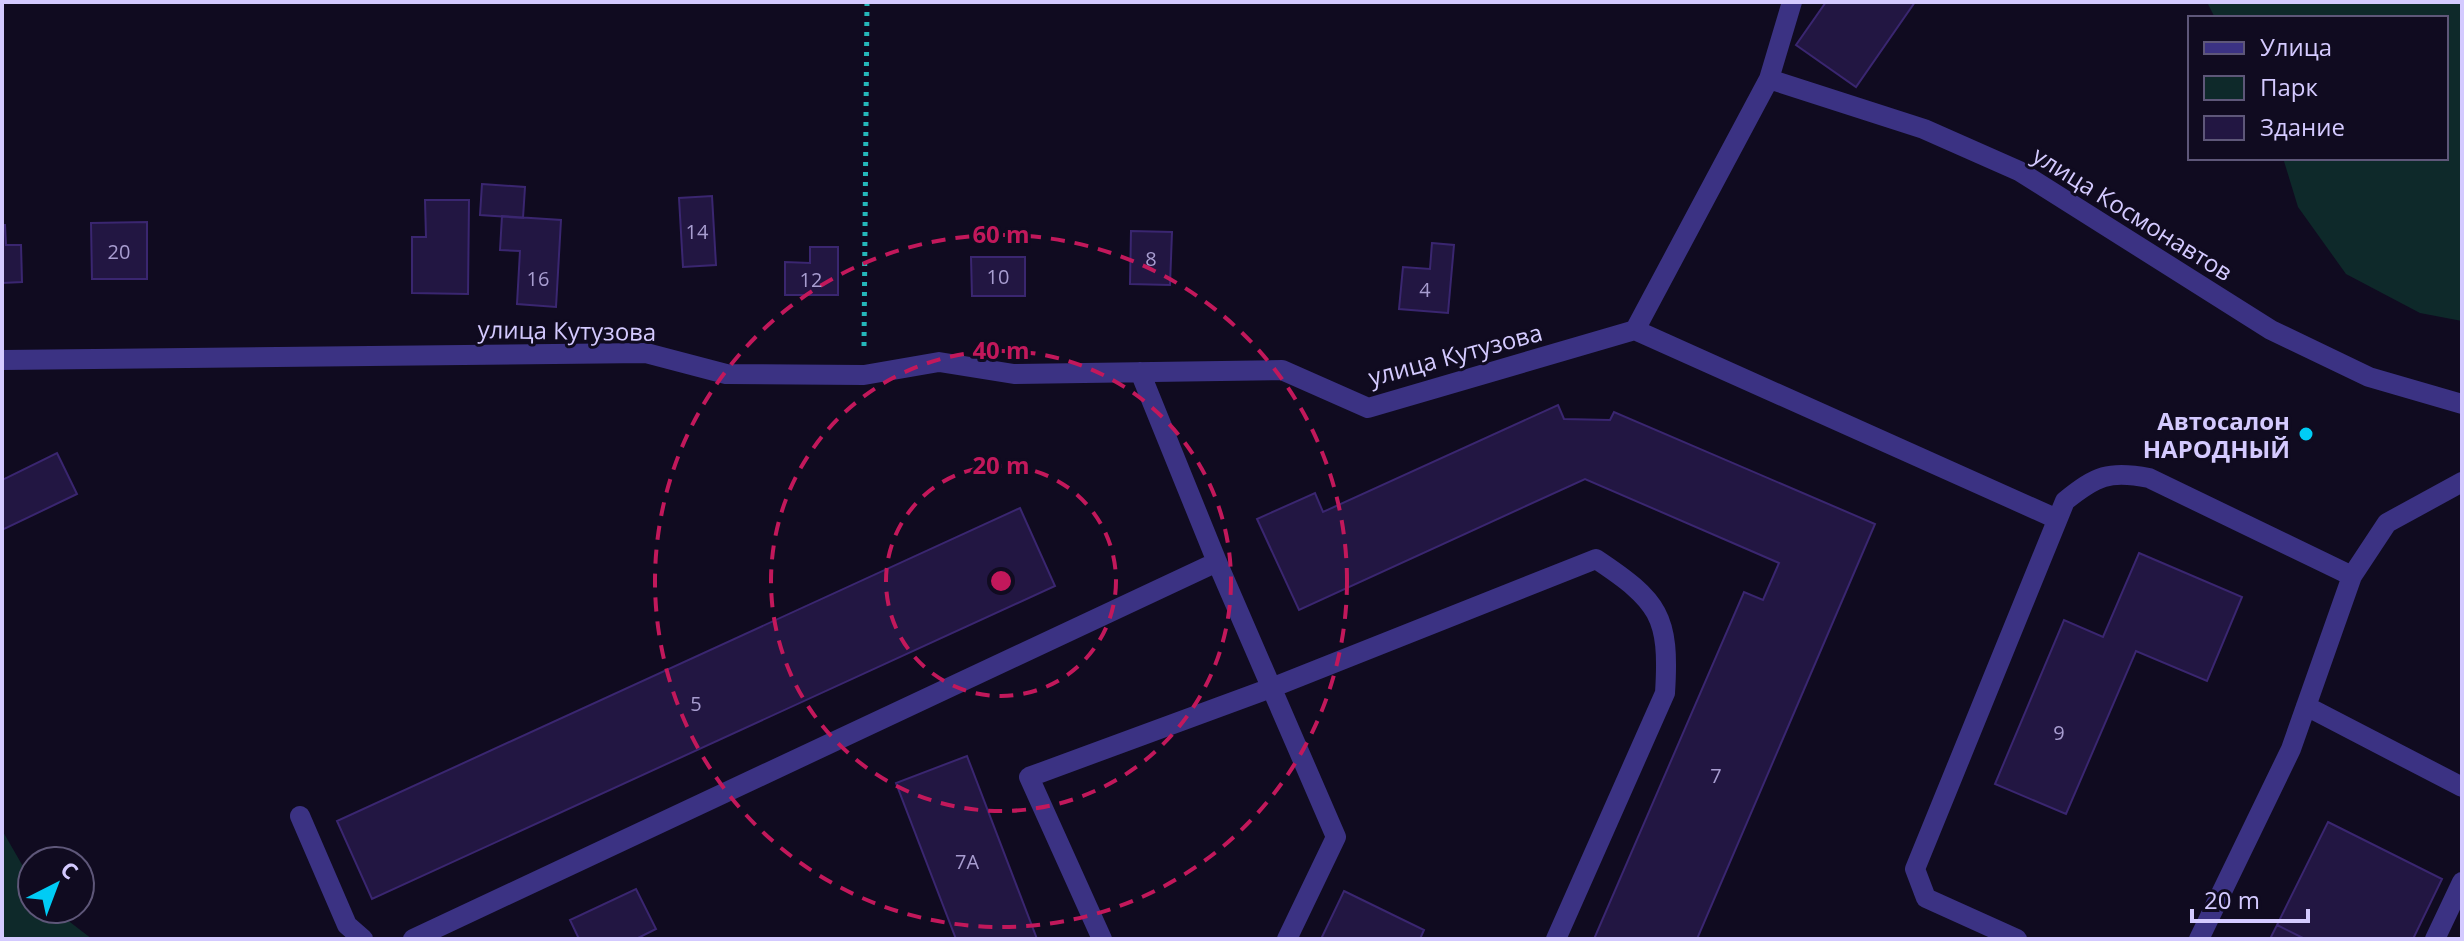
<svg xmlns="http://www.w3.org/2000/svg" width="2464" height="941" viewBox="0 0 2464 941" font-family="'Open Sans',sans-serif">
<style>
.green{fill:#0e292a}
.building{fill:#221642;stroke:#3a2670;stroke-width:2}
.lines{fill:none;stroke-linecap:round;stroke-linejoin:round}
.path{stroke:#25b7b9;stroke-width:5;stroke-dasharray:4 6;stroke-linecap:butt}
.minor{stroke:#3b3283;stroke-width:20}
.ring{fill:none;stroke:#c2185b;stroke-width:4;stroke-dasharray:14 10}
.poi-dot{fill:#00ccf5;stroke:#100b20;stroke-width:3}
.labels{text-anchor:middle;dominant-baseline:central;stroke-width:6;stroke-linejoin:round;paint-order:stroke}
.number-label{font-size:20px;fill:#a89dd0}
.street-label{font-size:24px;fill:#d4caff;stroke:#100b20}
.poi-label{font-size:24px;font-weight:bold;fill:#d4caff;stroke:#100b20;text-anchor:end}
.centre{fill:#c2185b;stroke:#100b20;stroke-width:4}
.ring-label{font-size:24px;text-anchor:middle;font-weight:bold;fill:#c2185b;stroke:#100b20;stroke-width:6;stroke-linejoin:round;paint-order:stroke}
</style>
<rect width="100%" height="100%" fill="#100b20"/>
<path class="green" d="M 2207,2 L 2462,2 L 2462,321 L 2420,313 L 2346,274 L 2298,207 L 2283,158 L 2446,158 L 2446,18 L 2215,18 Z
M 2,830 L 32,882 L 32,909 L 53,909 L 92,939 L 2,939 Z"/>
<path class="building" d="M 1826,2 L 1915,2 L 1856,87 L 1796,45 Z
M 482,184 L 525,187 L 523,218 L 480,215 Z
M 712,196 L 716,265 L 683,267 L 679,198 Z
M 425,200 L 469,200 L 468,294 L 412,293 L 412,237 L 426,237 Z
M 502,216 L 561,220 L 556,307 L 517,304 L 520,251 L 500,250 Z
M 147,222 L 147,279 L 92,279 L 91,223 Z
M 2,225 L 5,225 L 6,245 L 21,245 L 22,282 L 2,283 Z
M 1131,231 L 1172,232 L 1170,285 L 1130,284 Z
M 1432,243 L 1454,245 L 1448,313 L 1399,309 L 1403,267 L 1430,269 Z
M 810,247 L 838,247 L 838,295 L 785,295 L 785,262 L 810,263 Z
M 971,257 L 1025,257 L 1025,296 L 972,296 Z
M 1558,405 L 1564,419 L 1610,420 L 1614,412 L 1875,524 L 1697,939 L 1594,939 L 1744,592 L 1763,600 L 1779,563 L 1585,479 L 1299,610 L 1257,519 L 1315,493 L 1323,512 Z
M 57,453 L 77,494 L 2,530 L 2,480 Z
M 1020,508 L 1055,586 L 372,899 L 337,821 Z
M 2139,553 L 2242,597 L 2207,681 L 2136,651 L 2066,814 L 1995,784 L 2064,620 L 2103,637 Z
M 967,756 L 1037,939 L 956,939 L 896,783 Z
M 2328,822 L 2442,879 L 2413,939 L 2305,939 L 2277,925 Z
M 636,889 L 656,929 L 636,939 L 579,939 L 570,920 Z
M 1344,891 L 1424,930 L 1420,939 L 1321,939 Z
M 2277,925 L 2305,939 L 2270,939 Z"/>
<g class="lines">
<path class="path" d="M 864,346 L 867,2"/>
<path class="minor" d="M 1769,79 L 1924,129 L 2019,171 L 2271,330 L 2369,377 L 2462,404
M 1635,330 L 2057,519
M 1635,330 L 1769,79 L 1792,2
M 2,360 L 646,353 L 726,374 L 864,375 L 939,362 L 1014,374 L 1282,370 L 1368,408 L 1635,330
M 1140,372 L 1217,562 L 1336,837 L 1287,939
M 2306,706 L 2462,787
M 300,816 L 347,925 L 363,939
M 413,939 L 1217,562
M 1102,939 L 1029,777 L 1271,688 L 1596,559 C 1659,601 1670,616 1665,693 L 1556,939
M 2017,939 L 1926,898 L 1915,869 L 2065,501 C 2096,476 2109,470 2149,478 L 2352,576
M 2199,939 L 2291,749 L 2352,576 L 2387,523 L 2462,482
M 2435,939 L 2462,882"/>
</g>
<g class="ring">
<circle cx="1001" cy="581" r="115"/>
<circle cx="1001" cy="581" r="230"/>
<circle cx="1001" cy="581" r="346"/>
</g>
<circle class="poi-dot" cx="2306" cy="434" r="8"/>
<g class="labels">
<g class="number-label">
<text x="697" y="231">14</text>
<text x="119" y="251">20</text>
<text x="1151" y="258">8</text>
<text x="998" y="276">10</text>
<text x="538" y="278">16</text>
<text x="811" y="279">12</text>
<text x="1425" y="289">4</text>
<text x="696" y="703">5</text>
<text x="2059" y="732">9</text>
<text x="1716" y="775">7</text>
<text x="967" y="861">7А</text>
</g>
<g class="street-label">
<text transform="translate(2133 213) rotate(32)">улица Космонавтов</text>
<text transform="translate(567 330) rotate(1)">улица Кутузова</text>
<text transform="translate(1455 354) rotate(-15)">улица Кутузова</text>
</g>
<g class="poi-label">
<text x="2290" y="420">Автосалон<tspan x="2290" dy="28">НАРОДНЫЙ</tspan></text>
</g>
</g>
<circle cx="1001" cy="581" r="12" class="centre"/>
<g class="ring-label">
<text x="1001" y="243">60 m</text>
<text x="1001" y="359">40 m</text>
<text x="1001" y="474">20 m</text>
</g>
<rect width="2464" height="941" fill="none" stroke="#d4caff" stroke-width="8"/>
<rect x="2188" y="16" width="260" height="144" fill="#100b20" stroke="#5e5779" stroke-width="2"/>
<rect x="2204" y="42" width="40" height="12" fill="#3b3283" stroke="#5e5779" stroke-width="2"/>
<text x="2260" y="56" font-size="24" fill="#d4caff">Улица</text>
<rect x="2204" y="76" width="40" height="24" fill="#0e292a" stroke="#5e5779" stroke-width="2"/>
<text x="2260" y="96" font-size="24" fill="#d4caff">Парк</text>
<rect x="2204" y="116" width="40" height="24" fill="#221642" stroke="#5e5779" stroke-width="2"/>
<text x="2260" y="136" font-size="24" fill="#d4caff">Здание</text>
<g transform="translate(56 885) rotate(42)"><circle r="38" fill="#100b20" stroke="#5e5779" stroke-width="2"/>
<path d="M0-6L14 30L0 20L-14 30Z" fill="#00ccf5"/>
<text y="-12" font-size="22" font-weight="bold" text-anchor="middle" fill="#d4caff">С</text>
</g>
<path d="M2192 909v12h116v-12" fill="none" stroke="#d4caff" stroke-width="4"/>
<text x="2204" y="909" font-size="24" fill="#d4caff" stroke="#100b20" stroke-width="6" paint-order="stroke">20 m</text>
</svg>
